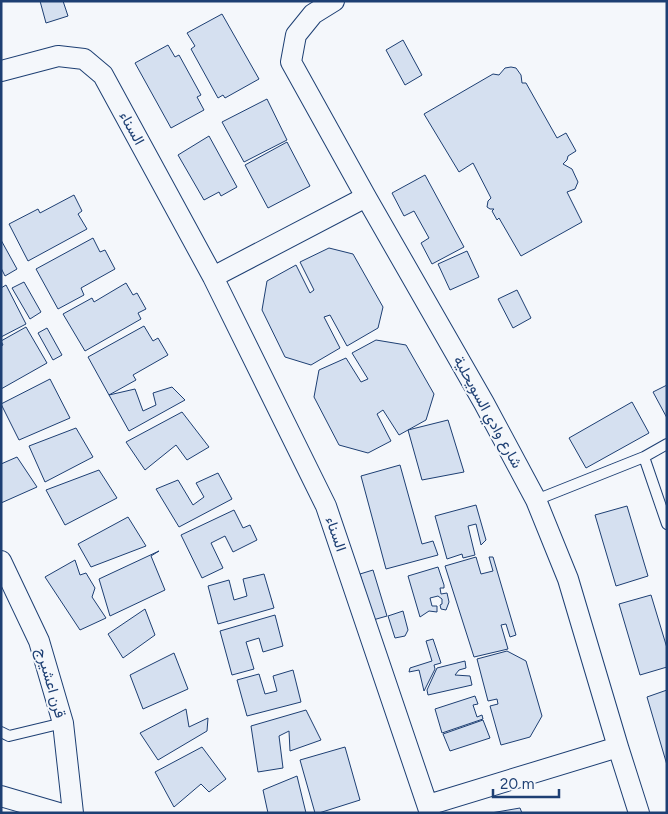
<svg xmlns="http://www.w3.org/2000/svg" width="668" height="814" viewBox="0 0 668 814" font-family="Figtree,Vazirmatn,sans-serif">
<style>
.building{fill:#d5e0f0;stroke:#1d3f73}
.lines{fill:none;stroke-linecap:round;stroke-linejoin:round}
.service-casing{stroke:#1d3f73;stroke-width:12}
.minor-casing{stroke:#1d3f73;stroke-width:22}
.service{stroke:#f4f7fb;stroke-width:10}
.minor{stroke:#f4f7fb;stroke-width:20}
.labels{text-anchor:middle;dominant-baseline:central;stroke-width:4;stroke-linejoin:round;paint-order:stroke}
.street-label{font-size:15px;fill:#1d3f73;stroke:#f4f7fb}
</style>
<rect width="100%" height="100%" fill="#f4f7fb"/>
<path class="building" d="M 40,1 L 63,1 L 68,16 L 46,23 Z
M 222,14 L 259,79 L 225,98 L 223,95 L 218,98 L 191,49 L 195,46 L 187,33 Z
M 403,40 L 422,75 L 405,85 L 386,50 Z
M 168,45 L 175,57 L 179,55 L 201,95 L 197,97 L 204,110 L 171,128 L 135,63 Z
M 511,67 L 516,68 L 521,75 L 522,83 L 526,83 L 557,138 L 566,133 L 576,151 L 568,156 L 567,160 L 563,164 L 572,169 L 578,182 L 575,189 L 567,192 L 582,222 L 521,256 L 499,218 L 497,220 L 492,211 L 494,209 L 490,209 L 487,207 L 488,201 L 491,198 L 473,163 L 459,172 L 424,114 L 493,74 L 499,75 L 505,68 Z
M 267,99 L 287,140 L 244,162 L 222,122 Z
M 209,136 L 237,187 L 221,196 L 219,192 L 204,200 L 178,155 Z
M 287,142 L 310,186 L 268,208 L 245,165 Z
M 425,175 L 464,247 L 432,264 L 421,243 L 429,238 L 414,211 L 404,216 L 392,193 Z
M 74,195 L 82,211 L 78,214 L 87,229 L 28,261 L 9,224 L 38,209 L 40,213 Z
M 93,238 L 100,252 L 105,250 L 115,269 L 81,288 L 84,295 L 58,309 L 36,269 Z
M 1,240 L 17,269 L 5,276 L 1,268 Z
M 329,248 L 353,254 L 383,307 L 378,328 L 347,346 L 330,315 L 324,317 L 340,348 L 311,365 L 285,357 L 262,310 L 267,281 L 296,265 L 310,293 L 314,290 L 300,262 Z
M 467,251 L 479,277 L 450,290 L 438,264 Z
M 24,282 L 41,312 L 30,319 L 12,288 Z
M 126,283 L 133,295 L 137,293 L 146,309 L 138,313 L 141,319 L 85,351 L 63,314 L 92,298 L 94,302 Z
M 6,285 L 26,324 L 1,337 L 1,288 Z
M 517,290 L 531,318 L 513,328 L 498,299 Z
M 144,326 L 153,341 L 158,338 L 168,355 L 133,375 L 136,380 L 109,395 L 88,357 Z
M 26,327 L 47,363 L 1,389 L 1,346 L 3,345 L 1,341 Z
M 47,328 L 62,355 L 53,360 L 38,333 Z
M 376,340 L 406,345 L 434,394 L 426,420 L 399,435 L 383,410 L 377,414 L 391,441 L 368,453 L 339,445 L 314,397 L 319,370 L 346,358 L 361,382 L 368,379 L 352,353 Z
M 50,379 L 70,418 L 19,440 L 1,404 Z
M 667,385 L 667,418 L 653,392 Z
M 172,387 L 185,400 L 129,431 L 109,395 L 135,389 L 143,411 L 156,405 L 153,393 Z
M 632,402 L 649,433 L 586,468 L 569,438 Z
M 182,412 L 209,447 L 187,460 L 176,445 L 145,470 L 126,442 Z
M 448,420 L 464,472 L 422,480 L 408,430 Z
M 76,428 L 93,457 L 45,482 L 29,446 Z
M 17,457 L 37,487 L 1,503 L 1,464 Z
M 400,465 L 422,544 L 433,541 L 438,555 L 386,569 L 361,476 Z
M 99,470 L 117,498 L 65,525 L 46,490 Z
M 218,473 L 232,499 L 179,527 L 156,489 L 178,480 L 193,505 L 204,497 L 196,483 Z
M 476,505 L 486,540 L 481,545 L 476,524 L 468,526 L 475,555 L 463,558 L 462,554 L 447,559 L 435,516 Z
M 627,506 L 648,576 L 616,586 L 595,515 Z
M 234,510 L 243,528 L 250,525 L 257,540 L 233,552 L 225,536 L 211,543 L 223,568 L 202,578 L 181,535 Z
M 128,517 L 146,546 L 91,567 L 78,544 Z
M 159,551 L 151,556 L 165,590 L 110,616 L 99,579 Z
M 476,557 L 481,574 L 493,571 L 489,557 L 493,557 L 516,635 L 510,637 L 506,624 L 501,625 L 508,649 L 474,657 L 445,566 Z
M 75,560 L 80,575 L 86,573 L 95,588 L 92,597 L 106,618 L 80,630 L 45,577 Z
M 438,567 L 444,585 L 444,588 L 440,588 L 441,594 L 447,593 L 449,602 L 446,610 L 441,609 L 440,605 L 442,604 L 442,599 L 438,596 L 430,598 L 432,606 L 437,606 L 437,612 L 429,611 L 420,617 L 408,576 Z
M 373,570 L 387,616 L 373,620 L 360,574 Z
M 264,574 L 274,608 L 218,624 L 208,586 L 229,580 L 234,600 L 247,596 L 243,579 Z
M 651,595 L 667,648 L 667,667 L 640,675 L 619,604 Z
M 145,609 L 155,635 L 123,658 L 108,634 Z
M 403,611 L 408,630 L 405,636 L 395,638 L 388,616 Z
M 275,615 L 283,646 L 263,652 L 259,638 L 246,642 L 254,669 L 232,675 L 220,631 Z
M 433,639 L 441,663 L 434,665 L 435,669 L 424,691 L 419,670 L 409,672 L 410,668 L 432,661 L 426,641 Z
M 507,651 L 526,661 L 542,716 L 530,737 L 501,745 L 490,706 L 498,704 L 497,699 L 488,701 L 477,659 Z
M 174,653 L 188,689 L 143,709 L 130,675 Z
M 465,661 L 466,668 L 459,670 L 455,675 L 470,676 L 472,685 L 428,695 L 427,690 L 437,668 Z
M 293,670 L 301,702 L 247,716 L 237,680 L 259,674 L 265,694 L 277,691 L 273,676 Z
M 667,690 L 667,765 L 647,697 Z
M 475,696 L 478,704 L 473,705 L 477,717 L 482,715 L 483,719 L 442,733 L 435,709 Z
M 186,709 L 189,727 L 208,718 L 207,731 L 158,760 L 140,733 Z
M 306,710 L 321,740 L 290,751 L 289,731 L 279,736 L 283,768 L 258,772 L 251,726 Z
M 483,720 L 490,738 L 450,751 L 443,734 Z
M 202,747 L 226,779 L 209,792 L 201,784 L 174,807 L 155,772 Z
M 345,747 L 360,800 L 319,813 L 315,813 L 300,760 Z
M 297,776 L 306,813 L 268,813 L 263,790 Z
M 520,808 L 522,813 L 491,813 Z"/>
<g class="lines">
<defs>
<path id="service" d="M 644,457 L 667,524
M 536,500 L 644,457 L 667,444
M 1,732 L 9,736 L 63,723"/>
<path id="minor" d="M 334,1 L 313,14 L 296,35 L 291,62 L 366,197 L 484,403 L 536,500 L 568,579 L 618,747 L 639,813
M 1,71 L 58,56 L 84,59 L 103,75 L 213,277 L 326,506 L 430,813
M 213,277 L 366,197
M 1,561 L 39,641 L 63,723 L 73,813
M 1,796 L 59,813
M 428,805 L 618,747"/>
</defs>
<use href="#service" class="service-casing"/>
<use href="#minor" class="minor-casing"/>
<use href="#service" class="service"/>
<use href="#minor" class="minor"/>
</g>
<g class="labels">
<g class="street-label">
<text transform="translate(132 128) rotate(61)">السناء</text>
<text transform="translate(488 412) rotate(61)">شارع وادي السويحلية</text>
<text transform="translate(336 534) rotate(71)">السناء</text>
<text transform="translate(51 683) rotate(74)">قرن اعشيرج</text>
</g>
</g>
<rect width="668" height="814" fill="none" stroke="#1d3f73" stroke-width="5"/>
<path d="M493 789v8h66v-8" fill="none" stroke="#1d3f73" stroke-width="2.5"/>
<text x="500" y="789" font-size="15" fill="#1d3f73" stroke="#f4f7fb" stroke-width="4" paint-order="stroke">20 m</text>
</svg>
